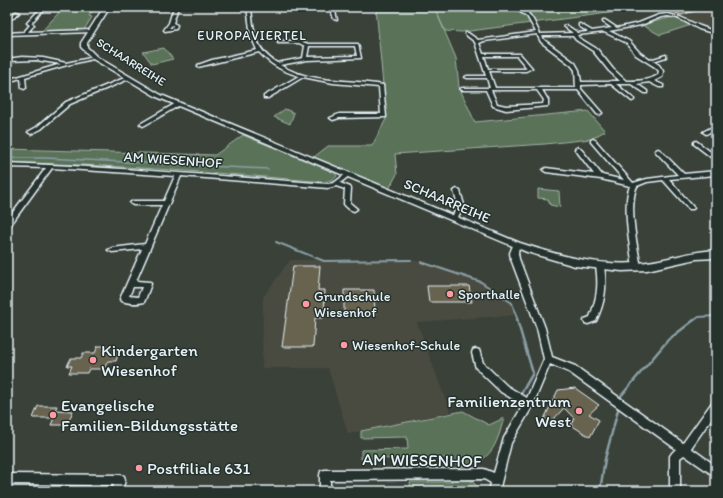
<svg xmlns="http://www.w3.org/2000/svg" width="723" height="498" viewBox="0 0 723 498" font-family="Itim,sans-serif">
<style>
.built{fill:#484b3f}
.green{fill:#5a7358;stroke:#a1b2a8}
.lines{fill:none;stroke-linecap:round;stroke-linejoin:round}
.stream-far2{stroke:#8a9fa8;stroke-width:1.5}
.stream-far1{stroke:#8a9fa8;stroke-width:2}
.stream{stroke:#8a9fa8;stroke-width:2.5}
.building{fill:#676350;stroke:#e8f1f8}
.street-casing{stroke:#e8f1f8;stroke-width:3}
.secondary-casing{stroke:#e8f1f8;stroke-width:3}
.street{fill:#26332d;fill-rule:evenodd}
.secondary{fill:#26332d;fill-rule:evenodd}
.poi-dot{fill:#ff9aa2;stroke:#26332d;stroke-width:1.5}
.labels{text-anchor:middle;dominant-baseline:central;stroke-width:3;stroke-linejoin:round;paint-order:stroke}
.far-street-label{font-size:12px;fill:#e8f1f8;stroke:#26332d}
.far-neighbourhood-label{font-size:13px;letter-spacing:1px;fill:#e8f1f8;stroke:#26332d}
.street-label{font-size:14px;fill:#e8f1f8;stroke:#26332d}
.poi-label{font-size:14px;fill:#e8f1f8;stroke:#26332d;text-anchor:start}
.near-poi-label{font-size:17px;fill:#e8f1f8;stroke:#26332d;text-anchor:start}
.near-street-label{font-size:17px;fill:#e8f1f8;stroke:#26332d}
</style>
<rect width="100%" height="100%" fill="#3a4138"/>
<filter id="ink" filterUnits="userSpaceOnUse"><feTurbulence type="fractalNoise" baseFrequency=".025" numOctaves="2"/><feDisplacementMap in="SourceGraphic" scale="8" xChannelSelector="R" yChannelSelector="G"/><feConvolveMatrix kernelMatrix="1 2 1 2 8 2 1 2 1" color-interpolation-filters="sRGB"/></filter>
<g filter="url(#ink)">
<path class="built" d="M 716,7 L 716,31 L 673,14 L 664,8 Z
M 409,259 L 441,267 L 481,280 L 513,303 L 517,315 L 417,322 L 450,412 L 348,434 L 328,368 L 262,368 L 263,297 L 290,260 Z"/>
<path class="green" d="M 64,7 L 101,7 L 95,9 L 89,16 L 92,17 L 84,30 L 42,31 Z
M 376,7 L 655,7 L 462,32 L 445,31 L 436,11 L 456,58 L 459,87 L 475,122 L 588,111 L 605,131 L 591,139 L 545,144 L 395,154 L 397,174 L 389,189 L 314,157 L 328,146 L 372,146 L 386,119 Z
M 672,17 L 691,25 L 660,35 L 642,25 Z
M 164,48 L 173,59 L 152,64 L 143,52 Z
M 285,109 L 294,113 L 290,124 L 274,117 Z
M 243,135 L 334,172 L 337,176 L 334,179 L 325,182 C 219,173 113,164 7,163 L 7,149 L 215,155 Z
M 538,189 L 559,191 L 560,207 L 550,205 L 548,199 L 538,198 Z
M 463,411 L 489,425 L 504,418 C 496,447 491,463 458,467 L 449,458 L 361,459 L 361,450 L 408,449 L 407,437 L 361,438 L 361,431 Z
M 456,477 L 469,479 L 483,491 L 411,491 L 410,482 L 451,482 Z"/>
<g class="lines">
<path class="stream-far2" d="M 14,158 L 45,158 L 268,169"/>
<path class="stream-far1" d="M 276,242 L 324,261 L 411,260
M 421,262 L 481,282 L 512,303 L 518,321
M 693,321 L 699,317 L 716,316"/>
<path class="stream" d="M 517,320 L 533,373 L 522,392
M 620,400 L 621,396 L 668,340 L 694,320
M 600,491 L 605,459 L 619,406"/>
</g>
<path class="building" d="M 685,7 L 690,7 L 698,10 L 681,15 L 670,10 Z
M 293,266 L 320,266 L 318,290 L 325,290 L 324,318 L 315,318 L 313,347 L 282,347 Z
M 427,286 L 469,286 L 472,302 L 429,302 Z
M 344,290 L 374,290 L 375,314 L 344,314 Z
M 98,346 L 111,346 L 109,353 L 119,352 L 116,361 L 108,361 L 104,369 L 89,369 L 87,373 L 69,373 L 72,366 L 67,366 L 71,358 L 81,358 L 83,353 L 95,353 Z
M 575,388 L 599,405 L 589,414 L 599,420 L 590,437 L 571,425 L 574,418 L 564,408 L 550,423 L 544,419 L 558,390 Z
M 38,406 L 57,406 L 55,410 L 73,411 L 67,425 L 51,425 L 54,418 L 33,418 Z"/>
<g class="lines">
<defs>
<path id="street" d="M 42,7 L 45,8 L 31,23 L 34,25 L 28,32 L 92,30 L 94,31 L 92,32 L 7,35 L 7,33 L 24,32 L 30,25 L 27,23 L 28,22 Z
M 174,7 L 178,7 L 173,23 L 177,25 L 176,29 L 165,31 L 164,30 L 169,23 ZM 172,25 L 173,25 L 172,28 L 169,28 Z
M 247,7 L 251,7 C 253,31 255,50 277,63 L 303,58 L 305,46 L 299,43 L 278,43 L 278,41 L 300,41 L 308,44 L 358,44 L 361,58 L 307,60 L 280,65 C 311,84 349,79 383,85 L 386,117 L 339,118 L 333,120 L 330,118 L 339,114 L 381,114 L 379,87 L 333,83 L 303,77 L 268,98 L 264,98 L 264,96 L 299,76 C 282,71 271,65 259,52 L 198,67 L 198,65 L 212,60 L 257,50 L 251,36 ZM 309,46 L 355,46 L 357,56 L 307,57 Z
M 330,7 L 334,7 L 337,20 L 334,19 Z
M 512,7 C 529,7 534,21 540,34 L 573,33 L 565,27 L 564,26 L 566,25 L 578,33 L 588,32 L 579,26 L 579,24 L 580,24 L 592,31 L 612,28 L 603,22 L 603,20 L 605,20 L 617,28 L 639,23 L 659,15 L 668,14 L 680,17 L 700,26 L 716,32 L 716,34 L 699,29 L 678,18 L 668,16 L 661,17 L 641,25 L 609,31 L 629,41 L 640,53 L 650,60 L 666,55 L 666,57 L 653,61 L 659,65 L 663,71 L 662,77 L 654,81 L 663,85 L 663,87 L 659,87 L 649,82 L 637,84 L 647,91 L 647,93 L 645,93 L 631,84 L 616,84 L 634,99 L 634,100 L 632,101 L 611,84 L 581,85 L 581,89 L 602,113 L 599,115 L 597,114 L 578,90 L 542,90 L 548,100 L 548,106 L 506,110 L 493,106 L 486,90 L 462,90 L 460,89 L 462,88 L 490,88 L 487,78 L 467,78 L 465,77 L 467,76 L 486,76 L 475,42 L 466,35 L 466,33 L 468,33 L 478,40 L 536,32 L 527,16 ZM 604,32 L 627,43 L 636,55 L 655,67 L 659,71 L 658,75 C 648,81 637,81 626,81 L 613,69 L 597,49 L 579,38 L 577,35 ZM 537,34 L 541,42 L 571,65 L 575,70 L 576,88 L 495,88 L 489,71 L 526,71 L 532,68 L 520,54 L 483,54 L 479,43 L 484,41 ZM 542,36 L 573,36 L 576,40 L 593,51 L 609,71 L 620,81 L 611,81 L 609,82 L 581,82 L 579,70 L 575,63 L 544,40 ZM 484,56 L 517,56 L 527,68 L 525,69 L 488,69 ZM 491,90 L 537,90 L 544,100 L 543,104 L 506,106 L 497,104 Z
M 16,12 L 19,13 L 7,22 L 7,19 Z
M 22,57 L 43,58 L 66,63 L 95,57 L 97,58 L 67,65 L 25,77 L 26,88 L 24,89 L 22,88 L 21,78 L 7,82 L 7,80 L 61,64 L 36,60 L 7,61 L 7,59 Z
M 127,77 L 131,78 L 70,104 L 41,129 L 31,134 L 28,132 L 37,127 L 66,102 Z
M 178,102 L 181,104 L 180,105 L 145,125 L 143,126 L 140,124 Z
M 716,125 L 716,129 L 706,134 L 703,132 Z
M 593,139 L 595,140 L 633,183 L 647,179 L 678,175 L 656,152 L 655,151 L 658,149 L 660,150 L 684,174 L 716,171 L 716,175 L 669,179 L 693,207 L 694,208 L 693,209 L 689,209 L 663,180 L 647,182 L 637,186 C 628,205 637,246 641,267 L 640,269 L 634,269 L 633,267 C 630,246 622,205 630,186 L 601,179 L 546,172 L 543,170 L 546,168 L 594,174 L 575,149 L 578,147 L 580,148 L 602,175 L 624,180 L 591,142 L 591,140 Z
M 696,141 L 716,156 L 716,161 L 694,144 L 694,142 Z
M 7,163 C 114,167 221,176 328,184 L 334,183 L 347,173 L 350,175 L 340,183 L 350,187 L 351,188 L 350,203 L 357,209 L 354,211 C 350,210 346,207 344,204 L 345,189 L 336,186 L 328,188 L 181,176 L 136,281 L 150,282 L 151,284 L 145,300 L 144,302 C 137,304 128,303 121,301 L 120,299 L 142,249 L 112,252 L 108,250 L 112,248 L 145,244 L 162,205 L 133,205 L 130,203 L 133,201 L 164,201 L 175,176 L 52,168 L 9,227 L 7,227 L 7,220 L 46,168 L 7,167 ZM 133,287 L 142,287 L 138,297 L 129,296 Z
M 457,189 L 460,191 L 464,205 L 456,221 L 454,221 L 451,219 L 458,205 L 454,191 Z
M 514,243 L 516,243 L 519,245 L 518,253 L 519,259 L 545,328 L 552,357 L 575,366 L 683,443 L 713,401 L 716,400 L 716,412 L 691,448 L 716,466 L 716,477 L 684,455 L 680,458 L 680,491 L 670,491 L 670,456 L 672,453 L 676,449 L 569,372 L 550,364 L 532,407 L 511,443 L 499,491 L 489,491 L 491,483 L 484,479 L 330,480 L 330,491 L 320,491 L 320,475 L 321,471 L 325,470 L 484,469 L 494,473 L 504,438 L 523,405 L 501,392 L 476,368 L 472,353 L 473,350 L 476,349 L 479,350 L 483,363 L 507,386 L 527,398 L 544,359 L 537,328 L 511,259 L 510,253 Z
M 600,263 L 603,264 L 604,266 C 607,287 605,302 596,321 L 588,324 L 585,323 L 584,321 L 585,319 L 590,317 C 597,298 599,286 596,266 L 597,264 Z
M 7,474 L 120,475 L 124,476 L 125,480 L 122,491 L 112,491 L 114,485 L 100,485 L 98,491 L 88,491 L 90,485 L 7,484 Z"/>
<path id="secondary" d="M 104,7 L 110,7 L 87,43 L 87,47 L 97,57 L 161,95 L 520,243 C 557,255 597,266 637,263 C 660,262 683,253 706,251 L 716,250 L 716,258 L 696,259 L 647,270 L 622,271 L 575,266 L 527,252 L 157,97 L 93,59 L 81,47 L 81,43 Z"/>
</defs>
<use href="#street" class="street-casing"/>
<use href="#secondary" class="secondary-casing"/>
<use href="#street" class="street"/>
<use href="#secondary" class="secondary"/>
</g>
</g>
<g class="poi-dot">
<circle cx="450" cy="294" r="4"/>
<circle cx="306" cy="304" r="4"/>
<circle cx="344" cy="345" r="4"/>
<circle cx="93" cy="360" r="4"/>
<circle cx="579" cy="411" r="4"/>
<circle cx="53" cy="415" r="4"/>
<circle cx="139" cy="468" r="4"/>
</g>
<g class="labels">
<g class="far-street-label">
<text transform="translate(131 62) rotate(32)">SCHAARREIHE</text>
</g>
<g class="far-neighbourhood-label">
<text x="252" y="35">EUROPAVIERTEL</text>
</g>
<g class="street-label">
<text transform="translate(173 160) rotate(4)">AM WIESENHOF</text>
<text transform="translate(447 201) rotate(23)">SCHAARREIHE</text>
</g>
<g class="poi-label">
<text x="458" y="294">Sporthalle</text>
<text x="314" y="296">Grundschule<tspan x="314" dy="16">Wiesenhof</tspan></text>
<text x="352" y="345">Wiesenhof-Schule</text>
</g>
<g class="near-poi-label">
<text x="101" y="350">Kindergarten<tspan x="101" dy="20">Wiesenhof</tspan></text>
<text x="571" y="401" text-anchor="end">Familienzentrum<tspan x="571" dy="20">West</tspan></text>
<text x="61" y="405">Evangelische<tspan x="61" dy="20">Familien-Bildungsstätte</tspan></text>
<text x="147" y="468">Postfiliale 631</text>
</g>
<g class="near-street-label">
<text transform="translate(422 460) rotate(1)">AM WIESENHOF</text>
</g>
</g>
<rect width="723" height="498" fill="none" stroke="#26332d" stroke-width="24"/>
<rect x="12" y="12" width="699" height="474" fill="none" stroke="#e8f1f8" stroke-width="1.5" filter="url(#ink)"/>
</svg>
